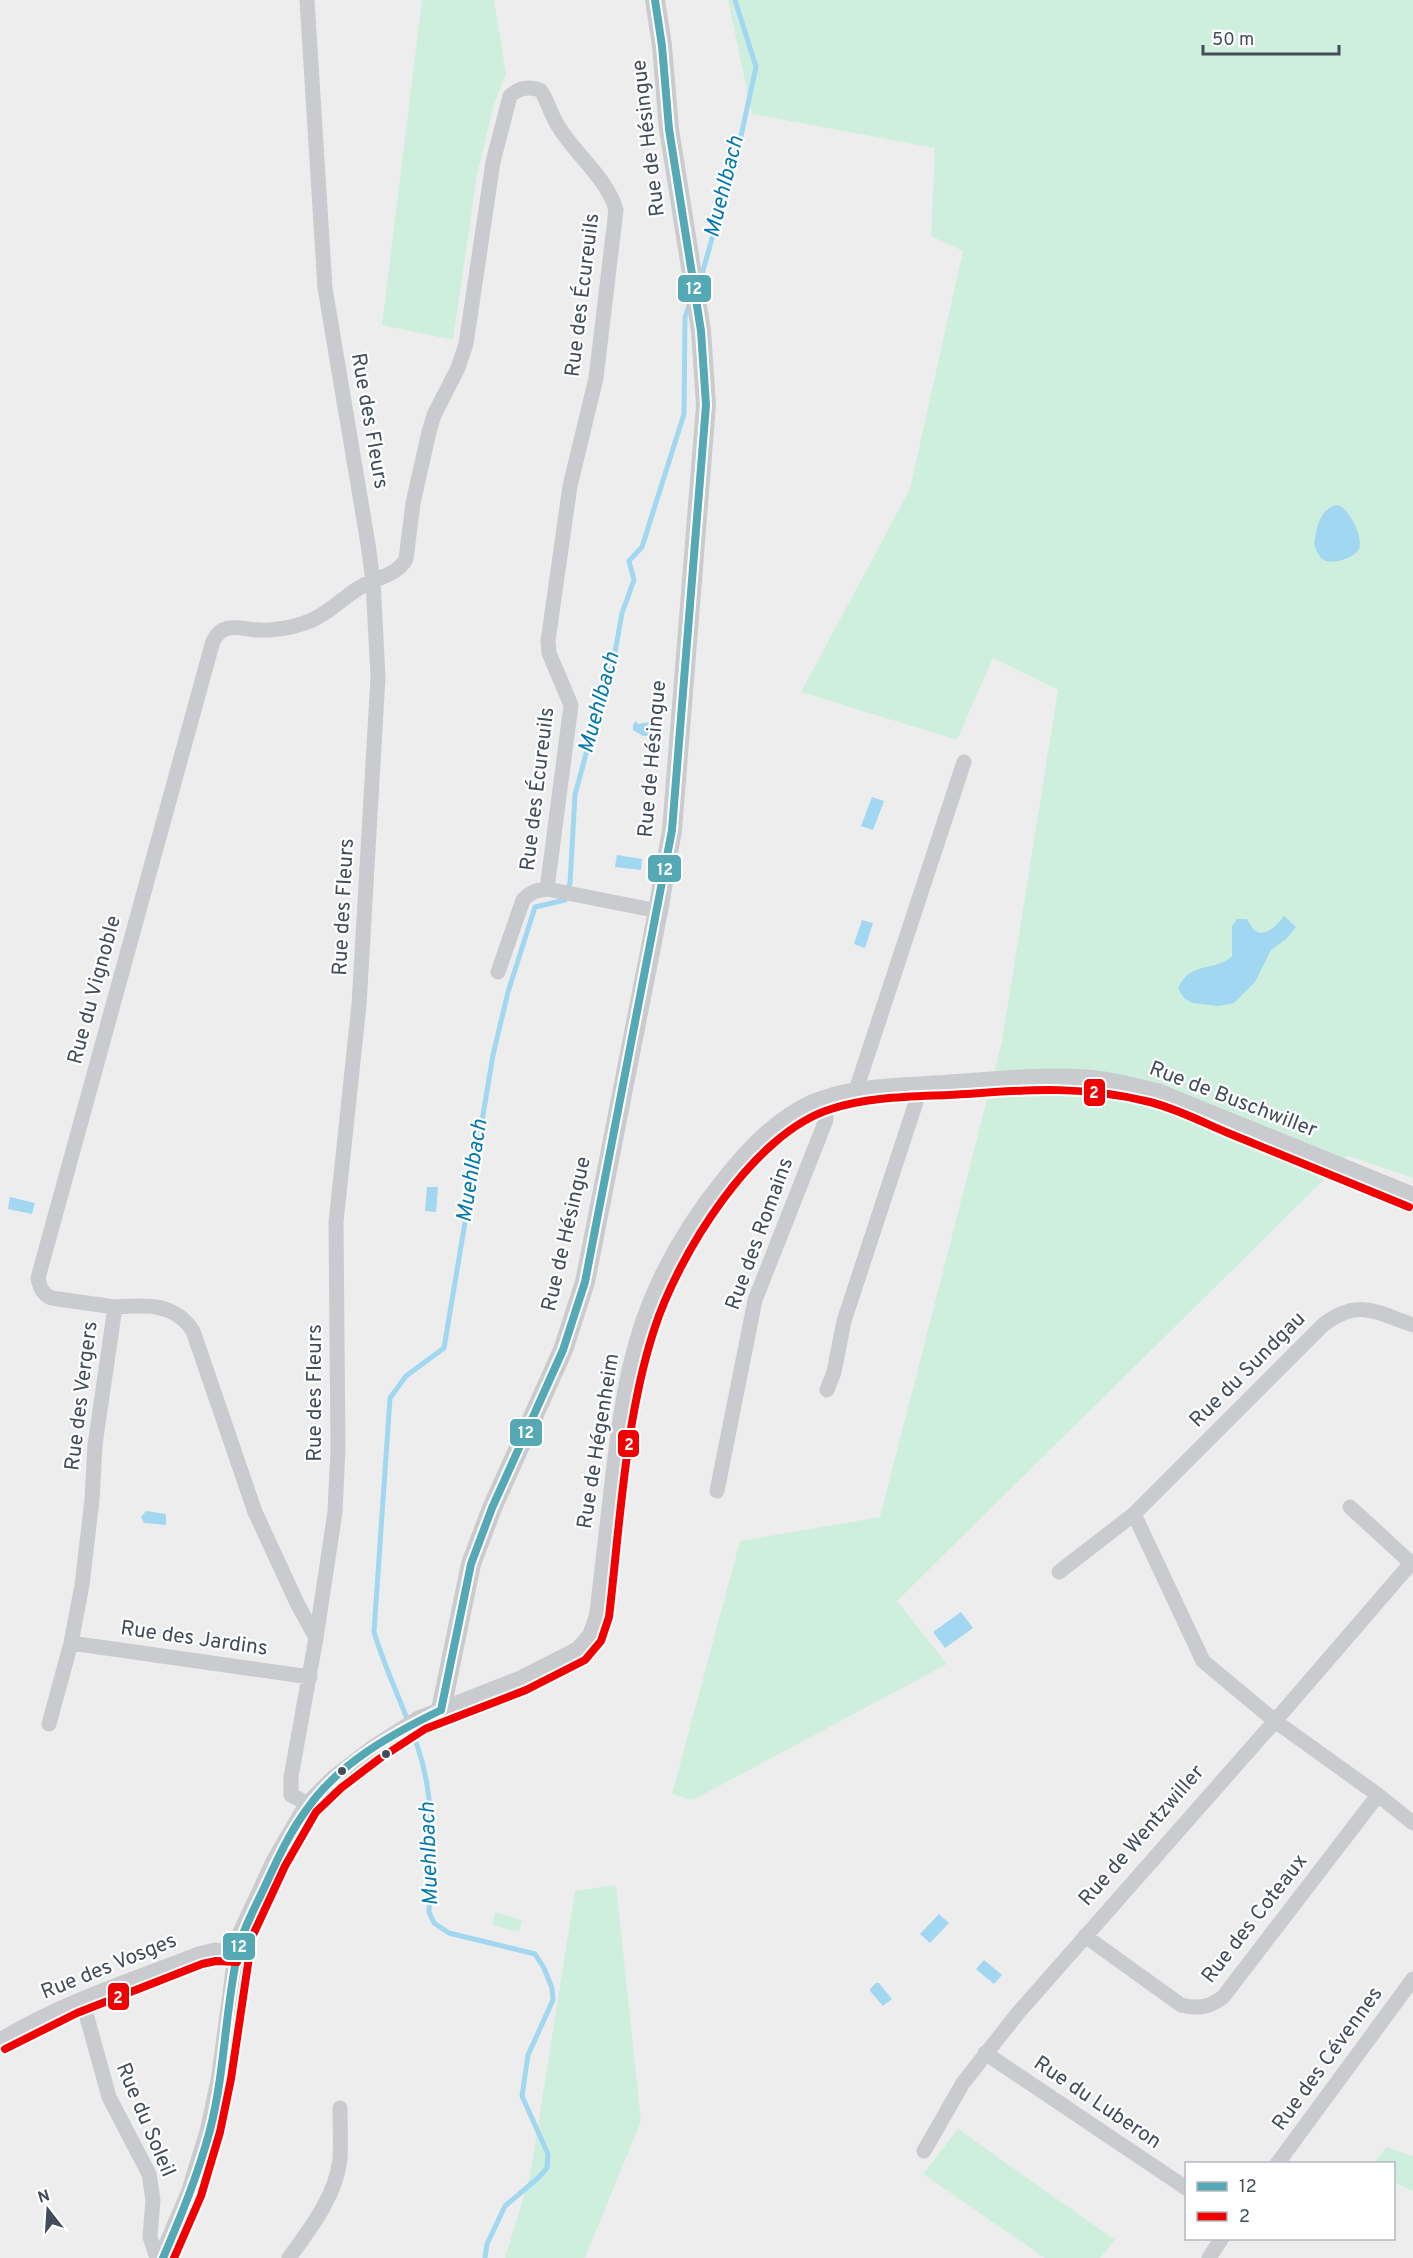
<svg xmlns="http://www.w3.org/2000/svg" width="1413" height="2258" viewBox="0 0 1413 2258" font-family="Overpass,sans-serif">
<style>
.green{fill:#cfefde}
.water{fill:#a1d7f0}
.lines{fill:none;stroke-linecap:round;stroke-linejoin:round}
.stream{stroke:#a1d7f0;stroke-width:5}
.minor{stroke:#c9cbce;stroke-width:15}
.tertiary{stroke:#c9cbce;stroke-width:20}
.bus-1-casing{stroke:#fff;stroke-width:12}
.bus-2-casing{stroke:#fff;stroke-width:12}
.bus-1{stroke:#54a9b4;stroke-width:8}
.bus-2{stroke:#f00000;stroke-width:8}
.bus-dot{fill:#434d5a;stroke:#fff;stroke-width:2}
.labels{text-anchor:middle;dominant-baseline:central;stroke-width:4.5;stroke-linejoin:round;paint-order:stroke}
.street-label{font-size:21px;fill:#434d5a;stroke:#fff}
.water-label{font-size:22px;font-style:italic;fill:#0379ad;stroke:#fff}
.line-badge{stroke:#fff;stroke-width:2}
.badge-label{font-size:16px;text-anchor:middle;font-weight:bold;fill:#fff}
</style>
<rect width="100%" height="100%" fill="#eeeded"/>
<path class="green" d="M 422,0 L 494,0 L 506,74 L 494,104 L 477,175 L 453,340 L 382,325 Z
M 728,0 L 1413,0 L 1413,1178 L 1348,1156 L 897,1601 L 947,1664 L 693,1800 L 672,1794 L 740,1541 L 880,1517 L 1002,1041 L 1058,690 L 993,658 L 957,740 L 801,692 L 910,489 L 963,251 L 931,236 L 935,148 L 752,114 Z
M 616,1885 L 641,2121 L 585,2258 L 505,2258 L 530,2176 L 575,1891 Z
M 495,1912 L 522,1920 L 519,1932 L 492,1925 Z
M 958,2129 L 1115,2240 L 1100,2258 L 1045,2258 L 923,2174 Z
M 1386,2147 L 1413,2156 L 1413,2191 L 1394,2182 L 1394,2164 L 1375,2163 Z"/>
<path class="water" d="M 1337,505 C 1349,507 1364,538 1359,549 C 1355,558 1332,565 1324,560 C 1318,557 1316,549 1314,544 C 1317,527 1319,509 1337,505 Z
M 636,721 L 638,724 L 650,722 L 655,731 L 649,736 L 643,736 L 633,730 L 633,725 Z
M 872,797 L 884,801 L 873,830 L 861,826 Z
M 617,855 L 642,859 L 641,870 L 615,867 Z
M 1284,916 L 1296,927 L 1286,939 L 1271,950 L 1255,982 L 1234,1003 L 1219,1006 L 1192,1003 L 1185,999 L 1178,989 C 1189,960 1217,972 1232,956 L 1232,926 L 1237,919 L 1247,919 C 1249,923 1253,930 1257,932 C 1267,936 1279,923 1284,916 Z
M 862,920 L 873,923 L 865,948 L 854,944 Z
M 427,1187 L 438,1187 L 436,1212 L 425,1211 Z
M 10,1197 L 35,1203 L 32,1214 L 8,1209 Z
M 146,1511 L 166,1514 L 166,1525 L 144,1523 L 141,1517 Z
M 961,1612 L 973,1628 L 945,1648 L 933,1632 Z
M 939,1914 L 949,1923 L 930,1943 L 920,1934 Z
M 984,1960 L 1002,1975 L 994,1984 L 976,1969 Z
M 876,1983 L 879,1983 L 892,1999 L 883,2006 L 870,1991 L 870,1989 Z"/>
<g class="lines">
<path class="stream" d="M 700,281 L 741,136 L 756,67 L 735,0
M 485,2258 L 487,2244 L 505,2206 L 538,2178 L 547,2168 L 548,2154 L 522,2096 L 528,2055 L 553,2000 L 552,1988 L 544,1968 L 535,1954 L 449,1933 L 434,1923 L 429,1912 C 431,1856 436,1801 418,1748 C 405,1709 386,1672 374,1632 L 390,1398 L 406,1376 L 444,1348 L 493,1055 L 508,992 L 535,907 L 565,900 L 570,883 L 575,795 L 591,735 L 614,658 L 622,613 L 634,580 L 629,561 L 642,547 L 684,414 L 685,317 L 690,303"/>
<path class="minor" d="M 307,0 L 325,288 L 368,544 L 373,581 L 378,677 L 359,1005 L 336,1222 L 338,1449 L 335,1512 L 316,1638 L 291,1777 L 291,1795 L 301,1800 L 308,1806
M 498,972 L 523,900 C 530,892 537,890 547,889
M 855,1093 L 964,762
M 115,1307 L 51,1298 C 42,1293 40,1288 38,1278 L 213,641 C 225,617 247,633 270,630 C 283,629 298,626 310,621 C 330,613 345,595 364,585 C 379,577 397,575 406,559 L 413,503 L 429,432 L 434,415 L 458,368 L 466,344 L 493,162 L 510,96 C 519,88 528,86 540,90 C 548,100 550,113 557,124 C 574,154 607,177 616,210 L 596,378 L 570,486 L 548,641 L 549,653 L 571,705 L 547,889 L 658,911
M 1413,1325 C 1375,1312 1358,1298 1323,1325 L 1134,1514 L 1203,1661 L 1275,1721 L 1378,1795 L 1413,1823
M 827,1390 L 834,1372 L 844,1321 L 921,1087
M 717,1491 L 755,1300 L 826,1120 L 825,1100
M 1350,1507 L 1411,1563
M 1059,1572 L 1134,1514
M 71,1643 L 310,1677
M 49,1724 L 71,1643 L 82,1585 L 92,1500 L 95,1445 L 115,1307 C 145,1305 174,1302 193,1331 L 255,1512 L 297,1603 L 316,1638
M 1085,1936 L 1181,2005 C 1198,2009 1208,2008 1223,1997 L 1378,1795
M 82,1999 L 109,2097 L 149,2174 L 153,2200 L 150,2237 L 157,2258
M 0,2040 C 62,2002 132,1980 199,1954 L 215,1950 L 238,1952
M 985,2053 L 1186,2188
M 924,2151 L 963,2083 L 1018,2013 L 1275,1721 L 1413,1561
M 1277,2164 L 1413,1979
M 289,2258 C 310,2229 336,2196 340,2159 C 341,2142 340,2125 340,2108
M 1209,2258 L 1222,2238"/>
<path class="tertiary" d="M 441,1710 L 471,1564 L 492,1508 L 563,1350 L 585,1282 L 658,911 L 672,830 L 706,405 L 701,331 L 669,129 L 662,46 L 655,0
M 163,2258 L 191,2192 L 210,2130 L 221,2078 L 238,1952 L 242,1934 L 276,1861 L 308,1806 L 334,1780 L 373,1750 L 420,1720 L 522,1680 L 579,1651 L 592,1636 L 599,1616 C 604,1573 609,1530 614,1487 C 621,1424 629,1359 653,1301 C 671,1257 695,1218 725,1181 C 749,1151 776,1122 811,1105 C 852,1087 901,1088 944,1085 C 989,1082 1034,1077 1079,1079 C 1105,1080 1131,1087 1157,1093 L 1413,1197"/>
<defs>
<path id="bus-1" d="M 441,1710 L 471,1564 L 492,1508 L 563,1350 L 585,1282 L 672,830 L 706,405 L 701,331 L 669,129 L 662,46 L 655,0
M 163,2258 C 181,2216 198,2175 210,2130 C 225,2072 225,2010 238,1951 C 243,1928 256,1906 266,1884 C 278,1858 290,1832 307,1809 C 339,1763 392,1734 441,1710"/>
<path id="bus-2" d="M 5,2049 L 77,2013 L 202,1964 L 216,1961 L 237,1962
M 174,2258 L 201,2196 L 220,2132 L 231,2079 L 252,1937 L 285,1866 L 316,1812 L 341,1788 L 379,1759 L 425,1729 L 526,1690 L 585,1660 L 601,1641 L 609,1617 C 620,1524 625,1419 654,1330 C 678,1255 753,1133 831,1109 C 875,1095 922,1097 967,1094 C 1031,1089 1087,1086 1150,1102 C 1178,1109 1206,1124 1233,1135 C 1291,1159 1350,1183 1409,1207"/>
</defs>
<use href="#bus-1" class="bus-1-casing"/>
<use href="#bus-2" class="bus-2-casing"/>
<use href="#bus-1" class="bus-1"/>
<use href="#bus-2" class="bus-2"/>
</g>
<g class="bus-dot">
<circle cx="386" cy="1754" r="5"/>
<circle cx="342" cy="1771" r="5"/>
</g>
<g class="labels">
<g class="street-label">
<text transform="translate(649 138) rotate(-97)">Rue de Hésingue</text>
<text transform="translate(583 295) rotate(-83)">Rue des Écureuils</text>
<text transform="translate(369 421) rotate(80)">Rue des Fleurs</text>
<text transform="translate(653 759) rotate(-85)">Rue de Hésingue</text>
<text transform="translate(538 789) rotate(-83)">Rue des Écureuils</text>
<text transform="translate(344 907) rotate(-87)">Rue des Fleurs</text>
<text transform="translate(95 990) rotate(-75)">Rue du Vignoble</text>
<text transform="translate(1233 1100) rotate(21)">Rue de Buschwiller</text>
<text transform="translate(567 1234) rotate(-77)">Rue de Hésingue</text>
<text transform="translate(760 1234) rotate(-70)">Rue des Romains</text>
<text transform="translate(1248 1370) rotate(-45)">Rue du Sundgau</text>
<text transform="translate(315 1393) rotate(-90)">Rue des Fleurs</text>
<text transform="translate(82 1396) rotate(-83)">Rue des Vergers</text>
<text transform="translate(599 1441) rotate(-81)">Rue de Hégenheim</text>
<text transform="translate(194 1639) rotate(8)">Rue des Jardins</text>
<text transform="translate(1142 1836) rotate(-49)">Rue de Wentzwiller</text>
<text transform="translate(1255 1919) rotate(-52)">Rue des Coteaux</text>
<text transform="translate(109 1967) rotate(-22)">Rue des Vosges</text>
<text transform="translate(1328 2059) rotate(-54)">Rue des Cévennes</text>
<text transform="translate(1097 2103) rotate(34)">Rue du Luberon</text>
<text transform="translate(145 2120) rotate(67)">Rue du Soleil</text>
</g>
<g class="water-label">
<text transform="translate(725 187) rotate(-76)">Muehlbach</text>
<text transform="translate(600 703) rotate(-75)">Muehlbach</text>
<text transform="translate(473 1171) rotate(-81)">Muehlbach</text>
<text transform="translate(430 1854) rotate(-92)">Muehlbach</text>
</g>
</g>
<g class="line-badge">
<rect x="677" y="274" width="35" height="29" rx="6" fill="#54a9b4"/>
<rect x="647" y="854" width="35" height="29" rx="6" fill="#54a9b4"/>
<rect x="1083" y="1078" width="23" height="29" rx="6" fill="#f00000"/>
<rect x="509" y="1418" width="34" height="29" rx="6" fill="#54a9b4"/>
<rect x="617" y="1429" width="23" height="29" rx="6" fill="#f00000"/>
<rect x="222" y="1932" width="34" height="29" rx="6" fill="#54a9b4"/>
<rect x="107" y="1982" width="23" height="29" rx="6" fill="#f00000"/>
</g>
<g class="badge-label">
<text x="694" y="294">12</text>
<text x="665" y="875">12</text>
<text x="1094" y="1098">2</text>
<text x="526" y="1438">12</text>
<text x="629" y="1450">2</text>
<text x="239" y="1952">12</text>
<text x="118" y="2003">2</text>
</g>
<rect x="1185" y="2162" width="210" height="78" fill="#ffffff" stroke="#b4b8bd" stroke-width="1.5"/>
<rect x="1197" y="2182" width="30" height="9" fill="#54a9b4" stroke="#b4b8bd" stroke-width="1.5"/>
<text x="1239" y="2192" font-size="18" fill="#434d5a">12</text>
<rect x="1197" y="2212" width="30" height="9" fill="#f00000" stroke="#b4b8bd" stroke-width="1.5"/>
<text x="1239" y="2222" font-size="18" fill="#434d5a">2</text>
<g transform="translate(48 2210) rotate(343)" stroke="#ffffff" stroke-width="4.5" paint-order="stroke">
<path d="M0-4.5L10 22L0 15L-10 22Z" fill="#434d5a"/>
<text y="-9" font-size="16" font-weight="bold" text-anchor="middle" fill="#434d5a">N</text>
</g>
<path d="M1203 45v9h136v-9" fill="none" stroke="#434d5a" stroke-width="3"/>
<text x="1212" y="45" font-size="18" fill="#434d5a" stroke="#ffffff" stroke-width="4.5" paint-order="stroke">50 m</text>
</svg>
